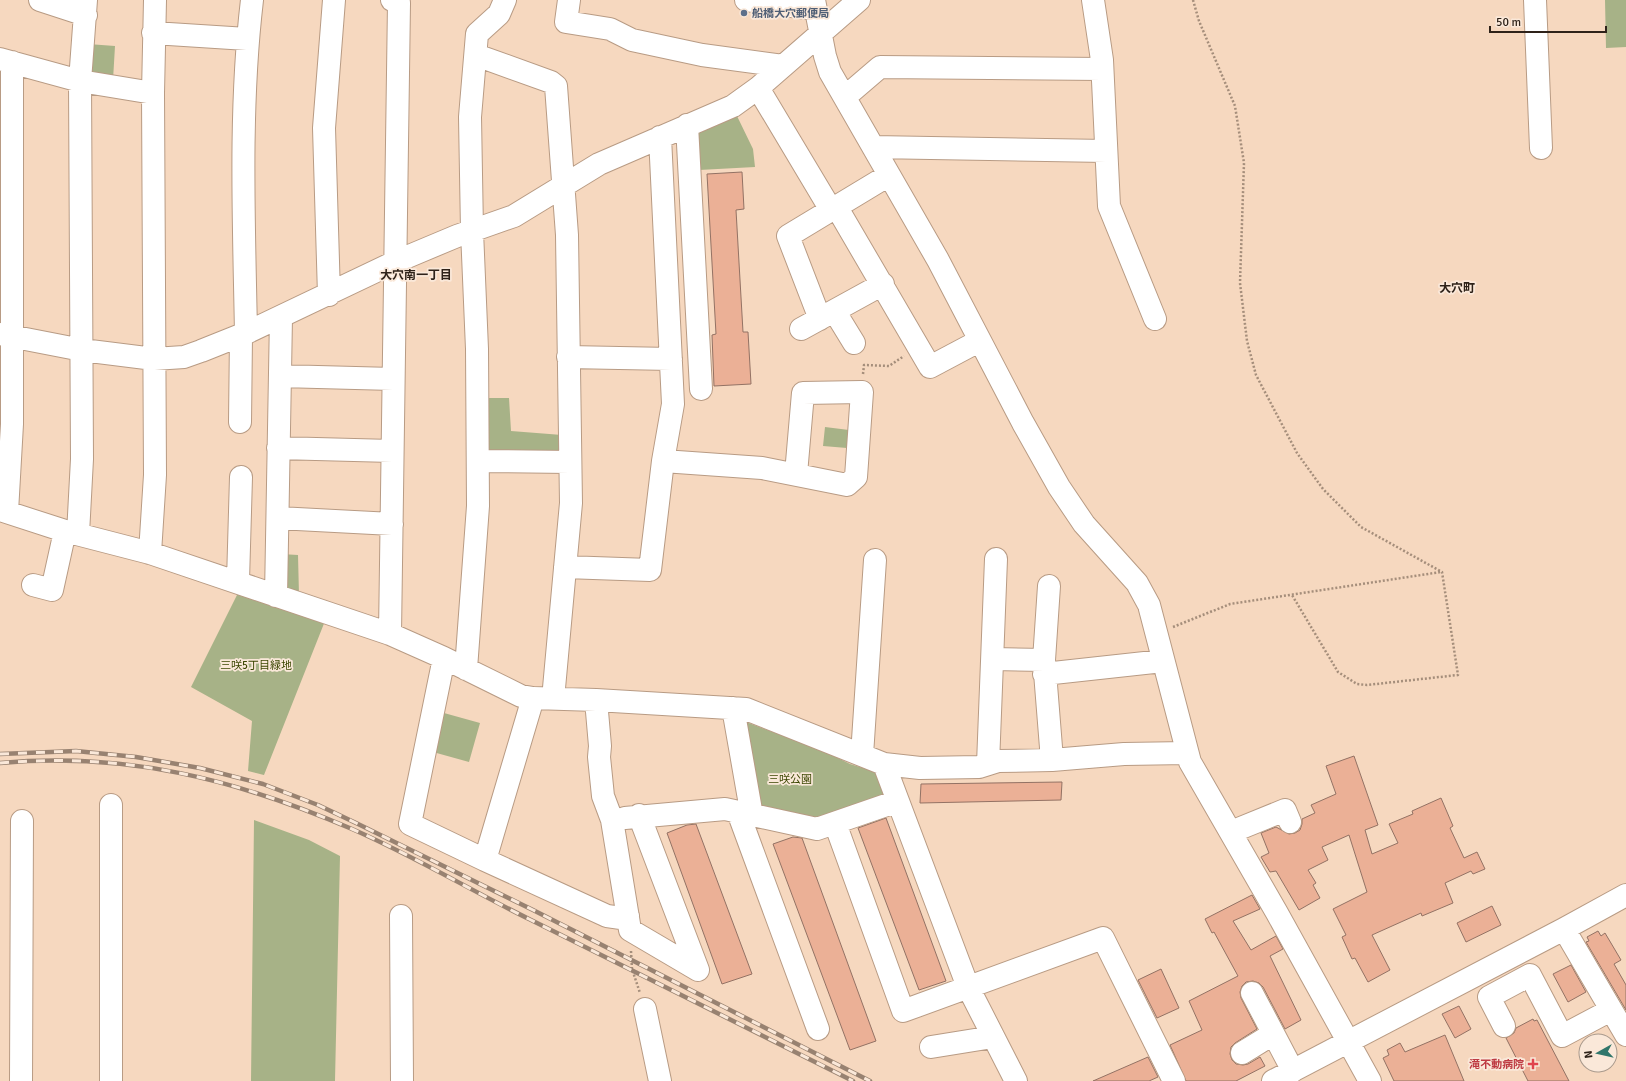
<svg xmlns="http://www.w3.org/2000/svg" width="1626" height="1081" viewBox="0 0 1626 1081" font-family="Signika,'Noto Sans JP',sans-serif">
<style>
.green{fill:#a7b287}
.building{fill:#ebb096;stroke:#937264}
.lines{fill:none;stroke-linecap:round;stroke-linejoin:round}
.minor-casing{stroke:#b89b84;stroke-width:24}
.path{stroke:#a58e7b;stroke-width:2.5;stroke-dasharray:2 2;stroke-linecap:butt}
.minor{stroke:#fff;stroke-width:22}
.rail-casing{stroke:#988271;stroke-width:4.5}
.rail{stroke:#fae8d9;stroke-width:3;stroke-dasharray:9;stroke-linecap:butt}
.service-dot{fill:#5c6f8a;stroke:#fae8d9;stroke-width:1.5}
.health-dot{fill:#e0444e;stroke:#fae8d9;stroke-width:1.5}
.labels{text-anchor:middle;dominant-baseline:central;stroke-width:3.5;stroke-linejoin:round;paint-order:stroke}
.service-label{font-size:11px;font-weight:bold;fill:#4e5e75;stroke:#fae8d9;text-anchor:start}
.park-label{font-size:11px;fill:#3b4602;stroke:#fae8d9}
.health-label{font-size:11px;font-weight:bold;fill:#be3a42;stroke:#fae8d9;text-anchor:end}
.neighbourhood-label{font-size:12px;font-weight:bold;fill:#2e2219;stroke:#fae8d9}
</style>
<rect width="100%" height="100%" fill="#f6d8bf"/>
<path class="green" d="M 1605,0 L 1626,0 L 1626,47 L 1606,48 Z
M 88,44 L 115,46 L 113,80 L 90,76 Z
M 737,116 L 753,149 L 755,167 L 699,170 L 697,138 L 701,128 Z
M 483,398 L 509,398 L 511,431 L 562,435 L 563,452 L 488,458 Z
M 825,427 L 849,430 L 847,448 L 823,446 Z
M 281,554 L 298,555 L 299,595 L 285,592 Z
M 239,591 L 325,621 L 264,775 L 248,771 L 252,721 L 191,687 Z
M 444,713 L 480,723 L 469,762 L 433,752 Z
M 746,722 L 824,751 L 850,764 L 876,772 L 884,796 L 820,824 L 756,812 Z
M 254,820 L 309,840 L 340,856 L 335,1081 L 251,1081 Z"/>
<path class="building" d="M 742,172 L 744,209 L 736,210 L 743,332 L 748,332 L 751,384 L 714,386 L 712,335 L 716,334 L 707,174 Z
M 1354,756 L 1378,825 L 1365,830 L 1372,854 L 1398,843 L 1389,824 L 1413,814 L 1412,811 L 1441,798 L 1453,826 L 1450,828 L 1464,858 L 1477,852 L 1485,869 L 1473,874 L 1471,871 L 1445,883 L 1453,903 L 1422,916 L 1421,913 L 1372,935 L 1390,970 L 1368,982 L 1355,958 L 1352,959 L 1342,937 L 1346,935 L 1333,909 L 1367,892 L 1349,835 L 1322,847 L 1328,860 L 1308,870 L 1316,883 L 1313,885 L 1320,898 L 1299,910 L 1276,871 L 1270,872 L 1261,857 L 1269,853 L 1261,833 L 1276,827 L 1289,834 L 1295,833 L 1300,830 L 1302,824 L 1302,819 L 1315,813 L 1311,805 L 1336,794 L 1326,766 Z
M 1062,782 L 1061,800 L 920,803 L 921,784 Z
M 886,818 L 946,981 L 919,990 L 858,828 Z
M 696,824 L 752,974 L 722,984 L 667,833 L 687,825 Z
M 793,837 L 802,838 L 876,1041 L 850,1050 L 773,844 Z
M 1252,895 L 1260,909 L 1233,921 L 1251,950 L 1276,936 L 1283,949 L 1270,956 L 1301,1020 L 1285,1029 L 1263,987 L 1259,983 L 1253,981 L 1246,982 L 1242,986 L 1240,992 L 1241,998 L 1257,1029 L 1235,1043 L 1231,1047 L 1230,1054 L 1232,1060 L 1236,1064 L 1243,1065 L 1248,1064 L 1260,1057 L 1265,1066 L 1236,1081 L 1186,1081 L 1170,1045 L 1202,1030 L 1189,1001 L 1238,976 L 1214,932 L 1212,933 L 1205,919 Z
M 1492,906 L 1501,925 L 1466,942 L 1457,923 Z
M 1598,931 L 1601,936 L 1605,933 L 1621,960 L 1614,964 L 1626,985 L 1626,1010 L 1586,942 L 1589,941 L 1587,937 Z
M 1571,965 L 1586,992 L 1568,1002 L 1553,974 Z
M 1161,969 L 1179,1008 L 1157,1018 L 1138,980 Z
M 1459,1006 L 1471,1029 L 1455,1038 L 1442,1014 Z
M 1533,1019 L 1534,1021 L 1537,1020 L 1569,1081 L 1528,1081 L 1506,1038 L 1514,1033 L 1516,1028 Z
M 1445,1035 L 1464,1081 L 1394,1081 L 1383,1058 L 1389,1055 L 1387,1050 L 1400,1043 L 1405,1052 Z
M 1148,1057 L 1158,1077 L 1149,1081 L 1093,1081 Z"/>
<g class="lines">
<defs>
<path id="minor" d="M 40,0 L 86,15
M 569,0 L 566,22 L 610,29 L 632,40 L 702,55 L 783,66
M 746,0 L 815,9
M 814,0 L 825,56 L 830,72 L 938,260 L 1023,423 L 1059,487 L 1084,524 L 1137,583 L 1149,605 L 1190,762 L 1277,913 L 1370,1081
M 1093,0 L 1102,60 L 1109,206 L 1155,319
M 1535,0 L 1541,148
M 153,33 L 247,39
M 476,55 L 551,82 L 556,86 L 567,235 L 571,503 L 553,699
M 0,59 L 80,81 L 153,93
M 758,88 L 831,210
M 845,97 L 880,67 L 1102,69
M 687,125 L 701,389
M 873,147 L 1106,151
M 836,206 L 930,367 L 979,341
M 329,295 L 324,128 L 334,0
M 835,312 L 854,343
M 820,319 L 788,236 L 889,175
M 801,329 L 883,284
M 246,333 C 244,223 239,110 252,0
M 0,334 L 82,350 L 154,359 L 184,357 L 201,351 L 246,333 L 395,262 L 457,236 L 514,216 L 599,164 L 733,106 L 758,88 L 859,0
M 568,357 L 671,359
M 280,376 L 393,379
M 240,422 L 241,336
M 278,448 L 392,451
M 478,461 L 570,462
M 663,461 L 762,468 L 847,485 L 856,477 L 862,392 L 803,393 L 796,474
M 0,510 L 65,531 L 150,553 L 390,634 L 444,658 L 521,696 L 533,698 L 596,700 L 746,709 L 884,764 L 920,768 L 979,767 L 998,761 L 1052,760 L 1124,754 L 1187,753
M 7,512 L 12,424 L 12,62
M 278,518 L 392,524
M 78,534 L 82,459 L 80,81 L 86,0
M 150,553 L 155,475 L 153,93 L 155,0
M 565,567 L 650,570 L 663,461 L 673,404 L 660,137
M 238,581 L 241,477
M 33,585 L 52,590 L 65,531
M 1049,586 L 1044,660 L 1052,760
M 276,596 L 281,317
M 390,634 L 399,3 L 392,0
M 444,658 L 410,824 L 485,860 L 533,698
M 993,659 L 1044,660
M 466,669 L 478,506 L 477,349 L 472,231 L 470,117 L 477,34 L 499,14 L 505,0
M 1044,674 L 1163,661
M 596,700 L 600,746 L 599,757 L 603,796 L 612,820 L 630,930 L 698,970 L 639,815
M 733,708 L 752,816
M 862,755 L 875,560
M 884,764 L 968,987 L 1016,1081
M 988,764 L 996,559
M 111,805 L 111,1081
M 738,812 L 818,1029
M 625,818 L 725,809 L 817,829 L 898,801
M 835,823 L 903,1011 L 1103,938 L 1174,1081
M 1231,832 L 1285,810 L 1290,822
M 485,860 L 607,916 L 621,918 L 628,916
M 401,916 L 402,1081
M 1564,929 L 1626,1035
M 1252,993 L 1293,1071
M 645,1009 L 660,1081
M 1504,1026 L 1489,997 L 1530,975 L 1562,1036 L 1611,1010
M 931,1047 L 993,1037
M 1242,1053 L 1273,1034
M 21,1081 L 22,821
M 1273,1081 L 1564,929 L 1626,895"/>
</defs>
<use href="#minor" class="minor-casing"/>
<path class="path" d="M 1193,0 L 1199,21 L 1235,106 L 1244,163 L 1240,283 L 1247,341 L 1256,375 L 1297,453 L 1323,489 L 1361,527 L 1442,572 L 1458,675 L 1367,685 L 1357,684 L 1338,672 L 1292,595
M 863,374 L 864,365 L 889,366 L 904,356
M 1173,627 L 1230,604 L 1441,572
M 631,951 L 632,969 L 640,993"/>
<use href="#minor" class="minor"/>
<defs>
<path id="rail" d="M 0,754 L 76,751 L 136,757 L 200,768 L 263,784 L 318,805 L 356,823 L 533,910 L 870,1081
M 0,763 C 128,752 235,779 352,829 C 412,855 470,890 529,919 C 637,973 746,1027 853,1081"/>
</defs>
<use href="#rail" class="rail-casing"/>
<use href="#rail" class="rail"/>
</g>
<circle class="service-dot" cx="744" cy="13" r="4"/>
<path class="health-dot" d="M1531 1058h4v4h4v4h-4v4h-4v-4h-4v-4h4z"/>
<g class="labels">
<g class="service-label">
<text x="752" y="13">船橋大穴郵便局</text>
</g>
<g class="park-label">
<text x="256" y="665">三咲5丁目緑地</text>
<text x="790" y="779">三咲公園</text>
</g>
<g class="health-label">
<text x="1524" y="1064">滝不動病院</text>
</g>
<g class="neighbourhood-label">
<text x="416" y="275">大穴南一丁目</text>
<text x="1457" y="288">大穴町</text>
</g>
</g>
<g transform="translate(1598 1053) rotate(262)"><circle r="19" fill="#fae8d9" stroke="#a8998c"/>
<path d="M0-3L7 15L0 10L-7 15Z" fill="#30766b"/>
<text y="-6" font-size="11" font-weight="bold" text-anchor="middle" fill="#2e2219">N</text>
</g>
<path d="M1490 26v6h116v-6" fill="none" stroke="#2e2219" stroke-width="2"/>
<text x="1496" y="26" font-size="12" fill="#2e2219" stroke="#fae8d9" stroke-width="3" paint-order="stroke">50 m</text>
</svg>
